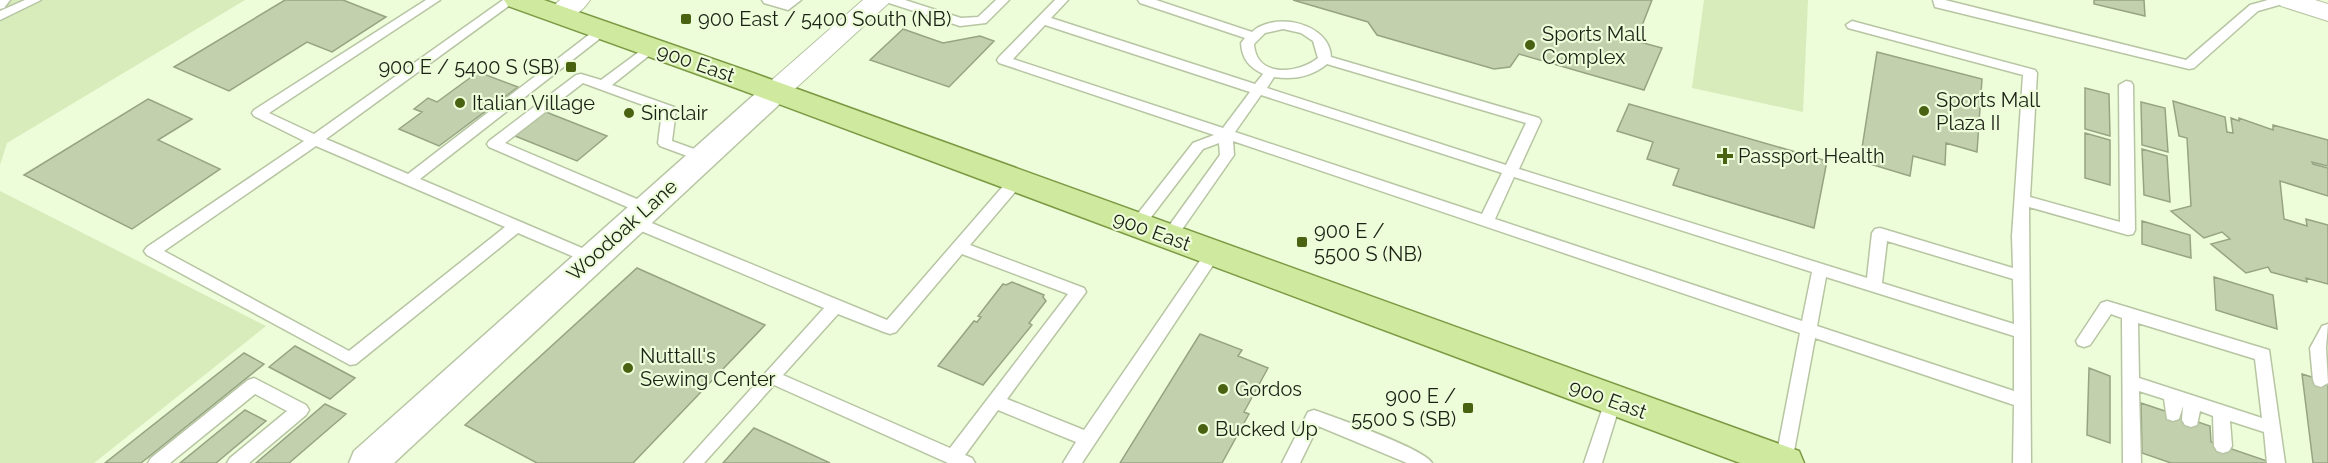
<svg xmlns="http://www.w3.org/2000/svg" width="2328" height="463" viewBox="0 0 2328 463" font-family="Raleway,sans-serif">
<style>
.green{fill:#d7ecba}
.building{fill:#c2d0ae;stroke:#97a484;stroke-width:1.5}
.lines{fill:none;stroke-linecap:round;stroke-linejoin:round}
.service-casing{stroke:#b7c5a3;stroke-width:3}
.minor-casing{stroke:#b7c5a3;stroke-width:2}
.tertiary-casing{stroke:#b7c5a3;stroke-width:3}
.primary-casing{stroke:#7c9a44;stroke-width:3}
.service{fill:#fff;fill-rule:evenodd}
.minor{fill:#fff;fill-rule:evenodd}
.tertiary{fill:#fff;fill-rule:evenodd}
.primary{fill:#cfe99e;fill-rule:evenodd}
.poi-dot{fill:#496211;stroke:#edfcd9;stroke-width:2}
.labels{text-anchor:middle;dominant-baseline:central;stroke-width:4.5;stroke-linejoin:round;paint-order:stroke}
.poi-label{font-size:20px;fill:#1c2115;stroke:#edfcd9;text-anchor:start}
.street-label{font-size:20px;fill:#1c2115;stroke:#edfcd9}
</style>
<rect width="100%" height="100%" fill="#edfcd9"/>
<path class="green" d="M 0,0 L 245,0 L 7,143 L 0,165 Z
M 1704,0 L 1808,0 L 1803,112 L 1692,88 Z
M 0,191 L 266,326 L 94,463 L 0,463 Z"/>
<path class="building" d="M 285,0 L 343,0 L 386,17 L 332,52 L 307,42 L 229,91 L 174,67 Z
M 1293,0 L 1652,0 L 1636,41 L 1662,48 L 1644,90 L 1519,54 L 1510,67 L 1494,69 L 1377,35 L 1368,22 Z
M 2094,0 L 2144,0 L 2145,16 L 2094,4 Z
M 903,29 L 943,43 L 980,36 L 994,41 L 949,87 L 870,60 Z
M 1877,52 L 1982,79 L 1977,152 L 1946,143 L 1945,165 L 1913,156 L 1910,176 L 1860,161 Z
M 478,72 L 518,87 L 439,146 L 399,129 L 422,112 L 414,109 L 428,98 L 437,102 Z
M 2085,88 L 2109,94 L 2110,136 L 2085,129 Z
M 148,99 L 192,119 L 158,140 L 220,169 L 132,229 L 24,175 Z
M 2173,101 L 2225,117 L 2227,132 L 2233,133 L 2231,118 L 2239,121 L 2239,118 L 2273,130 L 2273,125 L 2328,140 L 2328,166 L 2312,162 L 2313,164 L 2328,168 L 2328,196 L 2280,181 L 2284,219 L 2307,226 L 2306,219 L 2328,225 L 2328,284 L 2306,278 L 2307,282 L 2271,272 L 2268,267 L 2246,273 L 2211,244 L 2230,239 L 2222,232 L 2204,238 L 2171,211 L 2191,206 L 2187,138 L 2179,136 Z
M 2141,102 L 2165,108 L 2168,152 L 2142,145 Z
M 1629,104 L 1827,161 L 1814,228 L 1673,185 L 1679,169 L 1647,159 L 1653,142 L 1617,131 Z
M 546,112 L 607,136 L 577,161 L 515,136 Z
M 2085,133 L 2110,140 L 2110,185 L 2085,178 Z
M 2142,149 L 2167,156 L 2170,202 L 2144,195 Z
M 2142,221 L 2190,235 L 2191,258 L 2142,244 Z
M 637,268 L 765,325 L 633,463 L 537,463 L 465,425 Z
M 2214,277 L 2273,295 L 2277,329 L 2216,310 Z
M 1012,282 L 1044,295 L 1043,297 L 1046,301 L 1029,323 L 1032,325 L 983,385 L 938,366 L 974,321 L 977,322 L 981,317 L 978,316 L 1003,284 L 1006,285 Z
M 1200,334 L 1242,350 L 1238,356 L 1268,368 L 1244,412 L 1249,414 L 1222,463 L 1120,463 Z
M 295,346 L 355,378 L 330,399 L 269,367 Z
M 244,353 L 264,364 L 141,463 L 105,463 Z
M 2089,368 L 2110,376 L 2110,443 L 2087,435 Z
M 2302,374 L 2328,382 L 2328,463 L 2313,463 Z
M 2141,403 L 2210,426 L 2211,442 L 2267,461 L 2267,463 L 2171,463 L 2142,453 Z
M 325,404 L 346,414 L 289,463 L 256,463 Z
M 245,410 L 266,421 L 216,463 L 180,463 Z
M 754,428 L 830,463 L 723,463 Z"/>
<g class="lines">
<defs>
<path id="service" d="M 0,0 L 10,0 L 4,8 L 0,9 Z
M 25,0 L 41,0 L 0,20 L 0,11 Z
M 426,0 L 440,0 L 269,113 L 314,134 L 503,0 L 517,0 L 326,139 L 408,174 L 599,27 L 607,27 L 609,30 L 607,33 L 420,179 L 596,254 L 599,258 L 596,262 L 586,262 L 518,233 L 356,364 L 350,365 L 147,255 L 144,251 L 147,247 L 304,141 L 254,116 L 252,113 L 254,110 ZM 316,146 L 505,227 L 349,351 L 164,251 Z
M 762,0 L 801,0 L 788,10 L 764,3 Z
M 887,0 L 905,0 L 961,18 L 978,17 L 996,0 L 1009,0 L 986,23 L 960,26 L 889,3 Z
M 1055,0 L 1068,0 L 1051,18 L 1255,84 L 1263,74 C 1249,67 1242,59 1241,43 L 1245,38 L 1140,3 L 1138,0 L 1156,0 L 1252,32 C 1274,11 1330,23 1331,57 L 1539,118 L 1541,121 L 1519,169 L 1867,278 L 1872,233 L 1875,229 L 1880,228 L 2013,268 L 2012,236 L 2023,75 L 1848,28 L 1846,25 L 1852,21 L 2035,70 L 2037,73 L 2030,197 L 2120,222 L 2119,85 L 2126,81 L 2131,82 L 2133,85 L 2135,230 L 2133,234 L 2128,235 L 2029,207 L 2031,463 L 2013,463 L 2014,405 L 1815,338 L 1792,462 L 1775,463 L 1800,333 L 1233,141 L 1234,155 L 1174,241 L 1164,241 L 1161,237 L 1220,155 L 1219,143 L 1203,149 L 1142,229 L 1132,229 L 1130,225 L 1132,221 L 1193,143 L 1214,135 L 999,63 L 997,60 L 999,57 ZM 1045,25 L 1250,92 L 1223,128 L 1013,59 ZM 1283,29 L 1301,33 L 1313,41 L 1318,58 C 1298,74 1256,78 1254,44 L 1265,33 ZM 1327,64 L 1526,123 L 1506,165 L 1267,88 L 1274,77 C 1294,80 1311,77 1327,64 ZM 1261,95 L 1502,173 L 1482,214 L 1235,132 ZM 1514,177 L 1812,272 L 1802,321 L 1495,219 ZM 1887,241 L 2013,279 L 2014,324 L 1882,283 ZM 1826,277 L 2014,336 L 2014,391 L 1817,326 Z
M 1933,0 L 1945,0 L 2186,60 L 2250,5 L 2268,0 L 2288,0 L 2286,3 L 2258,11 L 2194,68 L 2189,69 L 1935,7 Z
M 651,43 L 657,47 L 656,50 L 612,85 L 674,107 L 676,110 L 672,141 L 708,154 L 710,157 L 708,160 L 698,160 L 660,146 L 658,143 L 662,112 L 583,83 L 505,143 L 651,205 L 653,209 L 651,213 L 641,213 L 489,147 L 487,144 L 489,141 L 576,75 L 581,74 L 601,80 Z
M 1016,176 L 1023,181 L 1021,185 L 970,245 L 1084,288 L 1086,292 L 1007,399 L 1084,430 L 1208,249 L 1218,249 L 1221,253 L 1082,463 L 1063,463 L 1076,442 L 998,410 L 965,455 L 972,458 L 975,463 L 948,463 L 774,385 L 704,463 L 684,463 L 824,308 L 627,225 L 625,221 L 627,217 L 637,217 L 887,320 L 1011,177 ZM 962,254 L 1068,294 L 950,448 L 783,375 L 838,314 L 884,332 L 890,334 L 896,332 Z
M 2107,301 L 2269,350 L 2285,463 L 2267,463 L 2264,432 L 2230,421 L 2232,446 L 2229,451 L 2223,453 L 2217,451 L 2214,446 L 2213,416 L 2200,411 L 2197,425 L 2191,427 L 2185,425 L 2182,420 L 2183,406 L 2179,419 L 2173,421 L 2167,419 L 2164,399 L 2139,391 L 2141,463 L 2123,463 L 2122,318 L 2111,314 L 2090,345 L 2084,347 L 2078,345 L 2076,341 L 2101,303 ZM 2138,323 L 2255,359 L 2262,418 L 2139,378 Z
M 2328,324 L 2326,348 L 2328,383 L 2321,387 L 2315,385 L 2313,380 L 2310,348 L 2322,326 Z
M 254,378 L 306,405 L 309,410 L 306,415 L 249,463 L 227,463 L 230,458 L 287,411 L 255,394 L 170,463 L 148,463 L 151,458 L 248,380 Z
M 1613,394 L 1619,396 L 1621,401 L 1602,463 L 1584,463 L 1605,401 L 1607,396 Z
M 1314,410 C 1334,417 1425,449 1432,463 L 1407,463 L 1318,426 L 1300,463 L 1282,463 L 1308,412 Z"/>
<path id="minor" d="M 560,0 L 590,0 C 581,14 565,24 549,20 L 545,14 Z
M 863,0 L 892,0 L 785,98 L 775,101 L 765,98 L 761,92 L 765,86 Z
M 2277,0 L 2315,0 L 2328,4 L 2328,21 L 2281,6 Z"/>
<path id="tertiary" d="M 775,83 L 785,85 L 790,92 L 785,99 L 394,463 L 349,463 L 354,451 L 765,85 Z"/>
<path id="primary" d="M 504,0 L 544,0 L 756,74 L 1799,451 L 1804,463 L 1740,463 L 736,88 L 508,6 Z"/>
</defs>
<use href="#service" class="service-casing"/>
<use href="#minor" class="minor-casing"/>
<use href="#tertiary" class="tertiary-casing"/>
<use href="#primary" class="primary-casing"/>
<use href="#service" class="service"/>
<use href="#minor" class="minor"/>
<use href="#tertiary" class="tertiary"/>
<use href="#primary" class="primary"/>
</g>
<g class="poi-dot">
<rect x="680" y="13" width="12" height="12" rx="3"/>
<circle cx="1530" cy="45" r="6"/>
<rect x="565" y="61" width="12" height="12" rx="3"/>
<circle cx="460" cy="103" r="6"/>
<circle cx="1924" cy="111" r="6"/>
<circle cx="629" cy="113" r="6"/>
<path d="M1722 147h6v6h6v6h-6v6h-6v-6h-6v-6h6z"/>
<rect x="1296" y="236" width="12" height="12" rx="3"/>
<circle cx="628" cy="368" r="6"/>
<circle cx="1223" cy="389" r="6"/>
<rect x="1462" y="402" width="12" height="12" rx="3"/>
<circle cx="1203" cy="429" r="6"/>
</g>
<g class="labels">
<g class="poi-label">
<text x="698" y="19">900 East / 5400 South (NB)</text>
<text x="1542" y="34">Sports Mall<tspan x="1542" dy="23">Complex</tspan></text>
<text x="559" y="67" text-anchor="end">900 E / 5400 S (SB)</text>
<text x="1936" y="100">Sports Mall<tspan x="1936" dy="23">Plaza II</tspan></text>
<text x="472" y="103">Italian Village</text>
<text x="641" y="113">Sinclair</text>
<text x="1738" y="156">Passport Health</text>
<text x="1314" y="231">900 E /<tspan x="1314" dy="23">5500 S (NB)</tspan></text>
<text x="640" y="356">Nuttall's<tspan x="640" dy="23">Sewing Center</tspan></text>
<text x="1235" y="389">Gordos</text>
<text x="1456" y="396" text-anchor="end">900 E /<tspan x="1456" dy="23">5500 S (SB)</tspan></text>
<text x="1215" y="429">Bucked Up</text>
</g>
<g class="street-label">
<text transform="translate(696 63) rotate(19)">900 East</text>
<text transform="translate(622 230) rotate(-42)">Woodoak Lane</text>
<text transform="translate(1152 231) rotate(20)">900 East</text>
<text transform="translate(1608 399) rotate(20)">900 East</text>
</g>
</g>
</svg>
